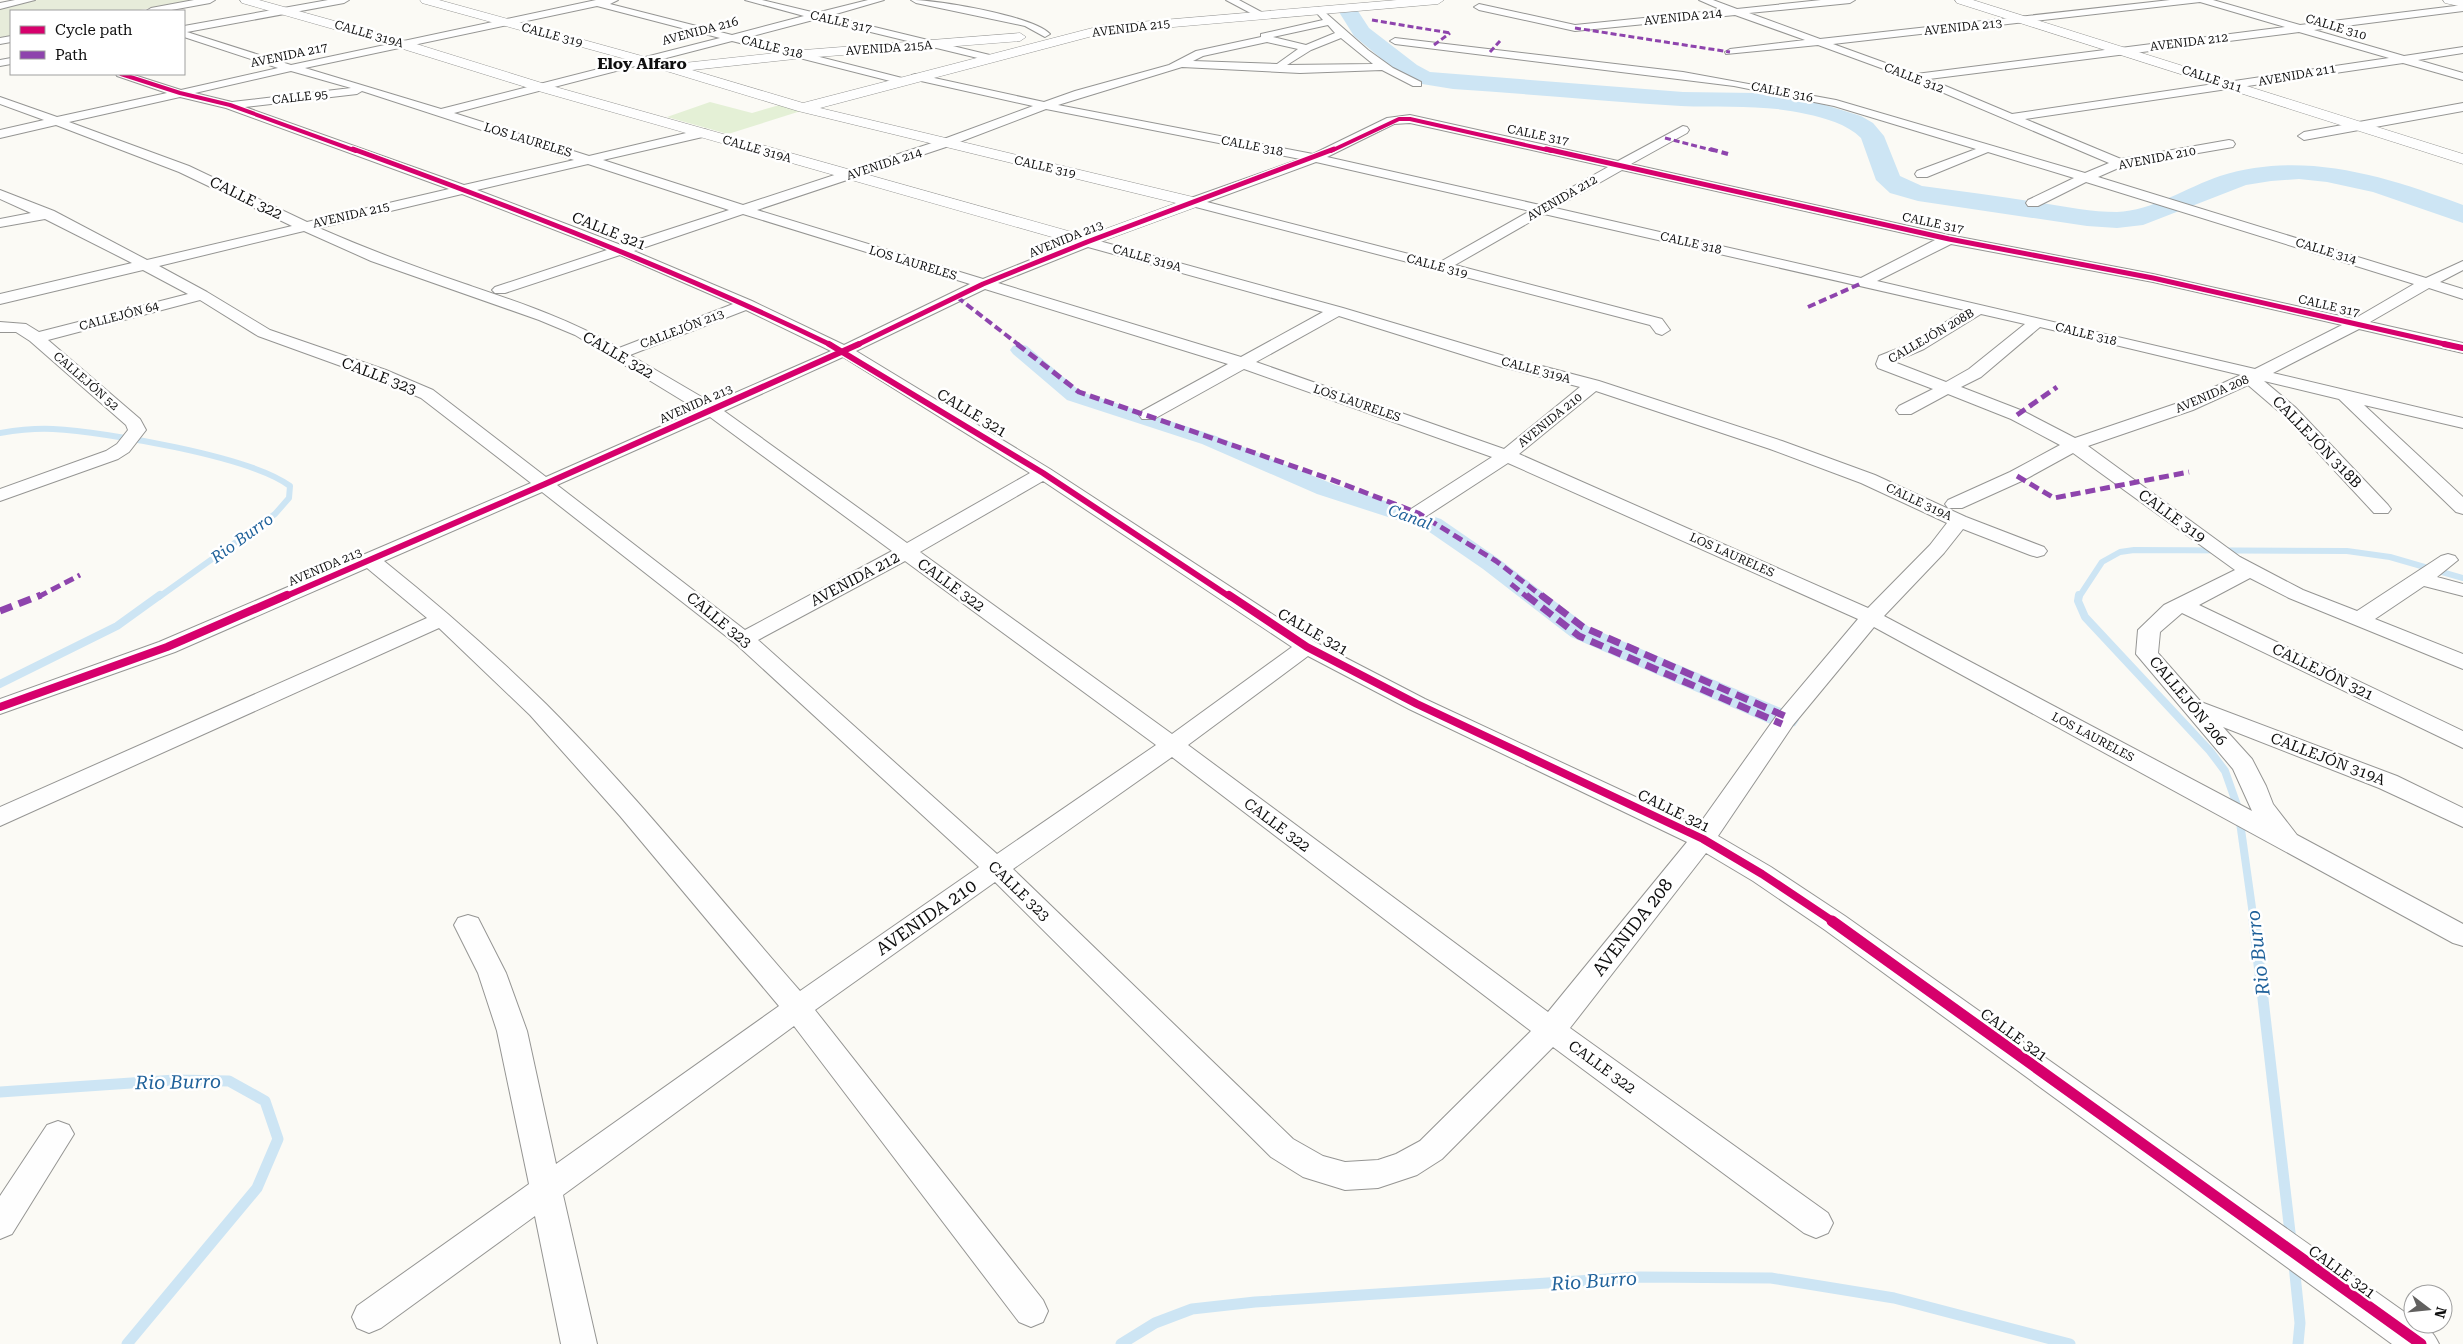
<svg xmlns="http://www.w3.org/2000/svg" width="2463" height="1344" viewBox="0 0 2463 1344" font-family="'Roboto Serif',serif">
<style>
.green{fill:#e4f0d6}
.cemetery{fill:#e7ecda}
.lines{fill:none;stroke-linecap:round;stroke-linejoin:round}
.stream-far2{stroke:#cde5f4;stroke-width:6}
.stream-far1{stroke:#cde5f4;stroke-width:8}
.stream{stroke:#cde5f4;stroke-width:11}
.canal{fill:#cde5f4;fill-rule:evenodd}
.river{fill:#cde5f4;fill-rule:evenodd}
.minor-casing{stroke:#959593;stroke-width:2}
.tertiary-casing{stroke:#959593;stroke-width:1}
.minor{fill:#fefefe;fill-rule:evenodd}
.tertiary{fill:#fefefe;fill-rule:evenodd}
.quiet-far3{stroke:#8e44ad;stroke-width:3;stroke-dasharray:6 3;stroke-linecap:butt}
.quiet-far2{stroke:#8e44ad;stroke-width:4;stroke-dasharray:8 4;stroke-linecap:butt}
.quiet-far1{stroke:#8e44ad;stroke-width:5;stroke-dasharray:10 5;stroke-linecap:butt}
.quiet{stroke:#8e44ad;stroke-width:7;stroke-dasharray:13 7;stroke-linecap:butt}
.cycleway-far4-casing{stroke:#fff;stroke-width:5}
.cycleway-far3-casing{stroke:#fff;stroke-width:7}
.cycleway-far2-casing{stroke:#fff;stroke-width:9}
.cycleway-far1-casing{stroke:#fff;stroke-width:11}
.cycleway-casing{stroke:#fff;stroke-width:14}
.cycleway-far4{stroke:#d6006c;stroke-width:4}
.cycleway-far3{stroke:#d6006c;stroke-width:5}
.cycleway-far2{stroke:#d6006c;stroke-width:6}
.cycleway-far1{stroke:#d6006c;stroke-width:8}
.cycleway{stroke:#d6006c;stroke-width:11}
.labels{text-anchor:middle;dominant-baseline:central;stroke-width:5;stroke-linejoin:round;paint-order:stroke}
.far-street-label{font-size:12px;fill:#0f0f0f;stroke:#fff}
.street-label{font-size:15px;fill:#0f0f0f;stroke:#fff}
.far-district-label{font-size:16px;font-weight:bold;fill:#0f0f0f;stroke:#fff}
.water-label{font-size:16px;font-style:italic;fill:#1f619a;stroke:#fff}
.near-street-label{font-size:18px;fill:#0f0f0f;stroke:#fff}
.near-water-label{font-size:19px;font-style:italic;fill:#1f619a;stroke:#fff}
</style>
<rect width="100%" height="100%" fill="#fbfaf5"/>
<path class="green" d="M 710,102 L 752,113 L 783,104 L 804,110 L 728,134 L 667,117 Z"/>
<path class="cemetery" d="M 37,0 L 193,0 L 135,11 L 11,11 L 11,35 L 0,38 L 0,7 Z"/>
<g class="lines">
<path class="stream-far2" d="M 0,433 C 18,430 35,428 53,429 C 106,432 250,456 290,486 L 289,498 L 275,514 L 159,597
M 2079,597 L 2102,562 L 2120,552 L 2134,550 L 2347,551 L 2390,557 L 2463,578"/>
<path class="stream-far1" d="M 2079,595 L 2078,601 L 2085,617 L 2210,751 L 2225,771 L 2238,808 L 2254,922
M 0,684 L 117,626 L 160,595"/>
<path class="stream" d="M 2254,921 L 2291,1241
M 0,1092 L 175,1080 L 229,1081 L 265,1101 L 278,1139 L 257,1188 L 127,1344
M 2294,1265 L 2300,1323 L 2298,1344
M 1121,1344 L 1155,1323 L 1192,1309 L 1255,1302 L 1639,1277 L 1771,1278 L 1894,1298 L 2070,1344"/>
<path class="canal" d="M 1020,344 L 1027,346 L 1081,392 L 1216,436 L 1333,484 L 1441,519 L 1499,559 L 1589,627 L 1795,714 L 1799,720 L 1795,726 L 1785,729 L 1775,726 L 1571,637 L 1483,569 L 1425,529 L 1317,494 L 1202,444 L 1067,400 L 1013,354 L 1010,350 L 1013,346 Z"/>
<path class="river" d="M 1349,6 L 1356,8 L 1369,28 L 1417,65 L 1430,72 L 1683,92 L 1756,93 L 1809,100 L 1861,116 L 1873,123 L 1884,136 L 1900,176 L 1922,186 C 1962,191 2002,197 2042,203 C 2066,207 2092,212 2117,212 C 2152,211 2187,187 2220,176 C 2304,150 2384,176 2463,205 L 2463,223 L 2373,192 L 2327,182 L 2299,179 L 2271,181 L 2246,185 L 2143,225 L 2117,228 L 2087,226 L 1918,201 L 1890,193 L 1876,180 L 1861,138 C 1847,124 1825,118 1806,114 C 1765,104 1723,108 1681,106 C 1605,101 1529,94 1453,89 L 1416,83 L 1401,75 L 1354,36 L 1339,12 L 1342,8 Z"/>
<defs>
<path id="minor" d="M 15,0 L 35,0 L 0,9 L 0,3 Z
M 194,0 L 215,0 L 210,3 L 166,11 L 146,11 L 151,8 Z
M 328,0 L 349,0 L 344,3 L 187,32 L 291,65 L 596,0 L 618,0 L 610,4 L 732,35 L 804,16 L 745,0 L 762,0 L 816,13 L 868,0 L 884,0 L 829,16 L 994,56 L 995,58 L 990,61 L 817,19 L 745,38 L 906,79 L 906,83 L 902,84 L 732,41 L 454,113 L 589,156 L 703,129 L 707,130 L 709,133 L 707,136 L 603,160 L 743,205 L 941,140 L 1033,106 L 912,79 L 912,75 L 916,74 L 1044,102 L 1075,91 L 1169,65 L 1196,51 L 1261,37 L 1261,34 L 1323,20 L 1314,10 L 1319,7 L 1368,50 L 1393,68 L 1421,82 L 1421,86 L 1413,86 L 1382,70 L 1300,73 L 1182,67 L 1058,105 L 1313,154 L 1387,118 L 1410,115 L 1618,161 L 1683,126 L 1687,127 L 1689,130 L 1687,133 L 1631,164 L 1949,235 L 2153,274 L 2354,319 L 2414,284 L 2086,182 L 2038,206 L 2028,206 L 2026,203 L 2028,200 L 2074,178 L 1988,152 L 1927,177 L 1917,177 L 1915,174 L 1917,171 L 1976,149 L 1834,106 L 1734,86 L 1395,44 L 1390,41 L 1395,38 L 1683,72 L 1836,100 L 2085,173 L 2109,163 L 1911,79 L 1818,45 L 1726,54 L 1725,52 L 1730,49 L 1805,40 L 1735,15 L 1575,31 L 1479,10 L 1474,7 L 1479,4 L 1575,25 L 1722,10 L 1699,0 L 1713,0 L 1737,9 L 1821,0 L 1855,0 L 1850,3 L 1749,13 L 1820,39 L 2170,0 L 2213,0 L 2300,25 L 2463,5 L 2463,11 L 2314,30 L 2404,56 L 2463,47 L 2463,53 L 2418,60 L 2463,73 L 2463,80 L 2403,63 L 2025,119 L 2121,159 L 2229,140 L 2233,141 L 2235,144 L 2233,147 L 2123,166 L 2098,177 L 2426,278 L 2463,261 L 2463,270 L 2440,282 L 2463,289 L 2463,299 L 2429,288 L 2370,322 L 2463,343 L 2463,353 L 2359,329 L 2273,373 L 2463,418 L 2463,428 L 2364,405 L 2463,497 L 2463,514 L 2456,512 L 2339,399 L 2264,381 L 2295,407 L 2388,505 L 2391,509 L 2388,513 L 2374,513 L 2283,415 L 2248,385 L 2193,410 L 2088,446 L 2240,557 L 2303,590 L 2357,611 L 2441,556 L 2448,554 L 2455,556 L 2458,560 L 2437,577 L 2463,584 L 2463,596 L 2424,586 L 2375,619 L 2463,654 L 2463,669 L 2289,598 L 2250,578 L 2199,605 L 2463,731 L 2463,748 L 2182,613 L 2160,632 L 2158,653 L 2201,702 L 2397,776 L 2463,808 L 2463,827 L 2379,788 L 2223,727 L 2252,759 L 2266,786 L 2273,804 L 2297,835 L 2463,924 L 2463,946 L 2453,943 L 1874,627 L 1793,725 L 1718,836 L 1771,867 L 1845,916 L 2413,1318 L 2413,1324 C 2427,1324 2433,1332 2439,1344 L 2392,1344 L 1825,930 L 1753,881 L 1706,853 L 1570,1028 L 1828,1213 L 1833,1223 L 1828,1233 L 1816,1238 L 1804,1233 L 1553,1047 L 1442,1159 L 1417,1175 L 1378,1188 L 1345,1190 L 1303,1177 L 1271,1157 L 995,882 L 815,1010 L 1043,1300 L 1048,1311 L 1043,1322 L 1031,1327 L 1019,1322 L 794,1026 L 563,1195 L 597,1344 L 561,1344 L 535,1216 L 381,1328 L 369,1333 L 357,1328 L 352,1317 L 357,1306 L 529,1184 L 497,1031 L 478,973 L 454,925 L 458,918 L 468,915 L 478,918 L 506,973 L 527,1031 L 556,1164 L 779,1006 L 620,816 L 530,715 L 439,628 L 0,826 L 0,807 L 427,618 L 367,568 L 175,652 L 0,714 L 0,699 L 159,642 L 531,483 L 421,398 L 374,378 L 258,336 L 200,300 L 48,340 L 140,419 L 146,430 L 129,452 L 118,459 L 0,501 L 0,489 L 106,451 L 117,444 L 128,430 L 126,425 L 30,341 L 16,332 L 0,332 L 0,322 L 26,324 L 39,332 L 188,294 L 143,270 L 0,304 L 0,294 L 132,263 L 45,219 L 0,227 L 0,219 L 31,213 L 0,199 L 0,190 L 54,211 L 147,260 L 292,226 L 179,172 L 56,125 L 0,138 L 0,130 L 44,120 L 0,104 L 0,97 L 57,117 L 167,93 L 117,76 L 116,74 L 131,74 L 181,90 L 278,68 L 184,37 L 184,26 ZM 2200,2 L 2285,27 L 1916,74 L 1833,44 ZM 597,6 L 720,38 L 441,109 L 305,68 ZM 1328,25 L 1335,33 L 1306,45 L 1273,37 ZM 2299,32 L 2389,58 L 2012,114 L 1929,79 ZM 1341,38 L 1373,64 L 1287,65 L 1311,50 ZM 1267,42 L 1298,49 L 1277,64 L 1193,61 L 1203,56 ZM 291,71 L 351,88 L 232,102 L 195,93 ZM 362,91 L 574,160 L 464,185 L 245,107 L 357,94 ZM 180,97 L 226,108 L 449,189 L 307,222 L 189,166 L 69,122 ZM 1046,109 L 1300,159 L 1188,199 L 1186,202 L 1188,205 L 1650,325 L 1656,333 L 1662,335 L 1670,330 L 1662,319 L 1455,265 L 1544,214 L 1965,310 L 1912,343 L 1879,356 L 1876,364 L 1878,368 L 1933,389 L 1899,406 L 1896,410 L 1899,414 L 1911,414 L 1948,394 L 2011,419 L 2060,445 L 2010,472 L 1948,500 L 1945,504 L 1948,508 L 1962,508 L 2024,480 L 2073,453 L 2235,570 L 2164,605 L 2138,630 L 2136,654 L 2233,769 L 2252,811 L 1884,616 L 1944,553 L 1963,529 L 2030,555 L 2037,557 L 2044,555 L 2047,551 L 2044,547 L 1966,517 L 1875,475 L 1782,441 L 1599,381 L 1511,358 L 1343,308 L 1092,239 L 1082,239 L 983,279 L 757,210 L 949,146 ZM 1410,123 L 1608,167 L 1540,205 L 1327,157 L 1394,124 ZM 1316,162 L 1530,211 L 1440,262 L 1207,202 ZM 588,164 L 729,210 L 621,245 L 477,190 ZM 1622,170 L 1935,240 L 1861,278 L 1555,208 ZM 462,194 L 607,250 L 495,287 L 492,290 L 495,293 L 505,293 L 620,255 L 733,304 L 619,348 C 570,319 518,302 465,284 C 415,267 367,249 319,228 ZM 743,214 L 970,284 L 844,345 L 752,301 L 634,251 ZM 304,231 L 371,261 L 539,320 L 575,335 L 698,410 L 546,477 L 433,390 L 386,370 L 270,330 L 207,292 L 159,266 ZM 1951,244 L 2153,282 L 2342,325 L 2255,369 L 1877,281 ZM 1088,247 L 1323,312 L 1241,357 L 998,283 ZM 985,289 L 1228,364 L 1142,411 L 1139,415 L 1142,419 L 1154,419 L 1244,369 L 1492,457 L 1411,509 L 1408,513 L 1411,517 L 1425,517 L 1508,463 L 1858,619 L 1777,715 L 1698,826 L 1425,699 L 1315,642 L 1050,469 L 856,351 ZM 746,310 L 831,351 L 712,403 L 630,355 ZM 1981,314 L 2025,324 L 1969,369 L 1946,382 L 1894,362 L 1924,349 ZM 1339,316 L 1499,366 L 1580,387 L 1504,449 L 1256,362 ZM 2040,327 L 2241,375 L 2181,402 L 2075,438 L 2023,411 L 1961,387 L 1981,377 ZM 843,357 L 1030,473 L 907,543 L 724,411 ZM 1596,391 L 1770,449 L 1861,483 L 1947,523 L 1930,545 L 1868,608 L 1519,454 ZM 710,417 L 892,551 L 745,630 L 557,485 ZM 1043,481 L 1292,647 L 1172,734 L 920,552 ZM 542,492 L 736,644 L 979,867 L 800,991 C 716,895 636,794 546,704 C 494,653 440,606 384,561 ZM 905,561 L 1156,745 L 997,854 L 758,640 ZM 1308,656 L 1409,709 L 1687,842 L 1548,1012 L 1188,745 ZM 1172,757 L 1531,1031 L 1420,1141 L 1396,1154 L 1378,1160 L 1345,1162 L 1323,1156 L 1293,1139 L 1013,869 Z
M 911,0 C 938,0 1033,16 1050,34 L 1045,37 L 1025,26 L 916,3 Z
M 1226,0 L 1239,0 L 1267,15 L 1258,17 Z
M 11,36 L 11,42 L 0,44 L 0,38 Z
M 11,58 L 11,64 L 0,66 L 0,60 Z
M 2463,103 L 2463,111 L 2304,140 L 2298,136 L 2304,132 Z
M 58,1121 L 69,1125 L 74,1134 L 12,1234 L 0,1239 L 0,1196 L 47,1125 Z"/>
<path id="tertiary" d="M 240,0 L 259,0 L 410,42 L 545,84 L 1086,236 L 1176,203 L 798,111 L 640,63 L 422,3 L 420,0 L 439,0 L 678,66 L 684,63 L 804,50 L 1020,33 L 1026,37 L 1020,41 L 804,58 L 692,70 L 803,103 L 1104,25 L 1397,0 L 1444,0 L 1438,4 L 1104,33 L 820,108 L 1193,197 L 1199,198 L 1201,202 L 1199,206 L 1087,247 L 535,90 L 400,48 L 242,3 Z
M 1955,0 L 1973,0 L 2463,154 L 2463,164 L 1957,3 Z
M 2443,0 L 2463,0 L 2463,7 L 2445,3 Z"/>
</defs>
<use href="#minor" class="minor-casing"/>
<use href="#tertiary" class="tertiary-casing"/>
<use href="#minor" class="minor"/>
<use href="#tertiary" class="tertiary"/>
<path class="quiet-far3" d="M 1372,20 L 1450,33
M 1575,28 L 1730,52
M 1434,45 L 1450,33
M 1490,52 L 1500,41
M 1665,138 L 1715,151"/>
<path class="quiet-far2" d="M 1710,149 L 1728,154
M 957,297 L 1019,345
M 1808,307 L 1862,283"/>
<path class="quiet-far1" d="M 1017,344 L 1079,392 L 1330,479 L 1418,513 L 1496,561 L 1543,597
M 2017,415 L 2057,387
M 2017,476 L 2054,498 L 2189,472
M 1511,584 L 1527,597
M 38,597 L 80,575"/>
<path class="quiet" d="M 1526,595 L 1579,636 L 1782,724
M 1541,595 L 1583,627 L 1787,717
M 0,611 L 41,595"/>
<defs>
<path id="cycleway-far4" d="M 121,74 L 180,93 L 230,105 L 356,151
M 1331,151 L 1399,119 L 1410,119 L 1552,151"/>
<path id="cycleway-far3" d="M 353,149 C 515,208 676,270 831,345
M 1546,149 L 1949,239 L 2153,278 L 2449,345
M 857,345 L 983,284 L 1087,242 L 1334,149"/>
<path id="cycleway-far2" d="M 829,344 L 1043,473 L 1230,597
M 2444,344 L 2463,348
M 284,597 L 545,484 L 859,344"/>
<path id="cycleway-far1" d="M 1229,595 L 1307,647 L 1417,704 L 1703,839 L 1762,874 L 1834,922
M 0,707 L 167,647 L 287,595"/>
<path id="cycleway" d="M 1832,921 L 2421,1344"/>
</defs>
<use href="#cycleway-far4" class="cycleway-far4-casing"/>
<use href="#cycleway-far3" class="cycleway-far3-casing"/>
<use href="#cycleway-far2" class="cycleway-far2-casing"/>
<use href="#cycleway-far1" class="cycleway-far1-casing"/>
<use href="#cycleway" class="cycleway-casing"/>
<use href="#cycleway-far4" class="cycleway-far4"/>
<use href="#cycleway-far3" class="cycleway-far3"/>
<use href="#cycleway-far2" class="cycleway-far2"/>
<use href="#cycleway-far1" class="cycleway-far1"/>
<use href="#cycleway" class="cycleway"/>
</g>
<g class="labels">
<g class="far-street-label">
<text transform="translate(1683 17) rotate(-6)">AVENIDA 214</text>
<text transform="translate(841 22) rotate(13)">CALLE 317</text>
<text transform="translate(1963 27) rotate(-6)">AVENIDA 213</text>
<text transform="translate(2336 27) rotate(17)">CALLE 310</text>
<text transform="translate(1131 28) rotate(-7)">AVENIDA 215</text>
<text transform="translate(700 31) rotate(-15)">AVENIDA 216</text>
<text transform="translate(369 34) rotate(16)">CALLE 319A</text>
<text transform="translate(552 35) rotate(15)">CALLE 319</text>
<text transform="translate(2189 42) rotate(-7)">AVENIDA 212</text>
<text transform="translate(772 47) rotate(14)">CALLE 318</text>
<text transform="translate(889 48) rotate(-4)">AVENIDA 215A</text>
<text transform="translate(289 55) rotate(-12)">AVENIDA 217</text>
<text transform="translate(2297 75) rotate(-10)">AVENIDA 211</text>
<text transform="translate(1914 78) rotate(21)">CALLE 312</text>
<text transform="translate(2212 79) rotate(18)">CALLE 311</text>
<text transform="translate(1782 92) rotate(11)">CALLE 316</text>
<text transform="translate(300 97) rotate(-6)">CALLE 95</text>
<text transform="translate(1538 135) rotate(12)">CALLE 317</text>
<text transform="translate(528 140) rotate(17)">LOS LAURELES</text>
<text transform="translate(1252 146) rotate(11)">CALLE 318</text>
<text transform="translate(757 149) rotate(16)">CALLE 319A</text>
<text transform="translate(2157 158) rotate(-11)">AVENIDA 210</text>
<text transform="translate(884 164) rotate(-18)">AVENIDA 214</text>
<text transform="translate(1045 167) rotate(13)">CALLE 319</text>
<text transform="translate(1562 198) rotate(-30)">AVENIDA 212</text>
<text transform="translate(351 215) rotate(-13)">AVENIDA 215</text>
<text transform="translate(1933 223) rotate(12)">CALLE 317</text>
<text transform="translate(1066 239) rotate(-22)">AVENIDA 213</text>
<text transform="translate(1691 243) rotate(13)">CALLE 318</text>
<text transform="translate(2326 251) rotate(17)">CALLE 314</text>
<text transform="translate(1147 258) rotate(16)">CALLE 319A</text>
<text transform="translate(913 263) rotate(17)">LOS LAURELES</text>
<text transform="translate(1437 266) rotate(15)">CALLE 319</text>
<text transform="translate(2329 306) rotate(13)">CALLE 317</text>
<text transform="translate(119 316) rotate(-15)">CALLEJÓN 64</text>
<text transform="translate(682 329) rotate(-21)">CALLEJÓN 213</text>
<text transform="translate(2086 334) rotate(14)">CALLE 318</text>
<text transform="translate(1931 336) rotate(-30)">CALLEJÓN 208B</text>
<text transform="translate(1536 370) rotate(15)">CALLE 319A</text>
<text transform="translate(86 381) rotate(41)">CALLEJÓN 52</text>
<text transform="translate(2212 394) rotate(-23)">AVENIDA 208</text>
<text transform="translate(1357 403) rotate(19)">LOS LAURELES</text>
<text transform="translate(696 404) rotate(-24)">AVENIDA 213</text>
<text transform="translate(1550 420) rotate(-39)">AVENIDA 210</text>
<text transform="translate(1919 502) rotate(25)">CALLE 319A</text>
<text transform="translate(1732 555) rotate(24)">LOS LAURELES</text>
<text transform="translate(325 567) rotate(-23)">AVENIDA 213</text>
<text transform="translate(2093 737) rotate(28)">LOS LAURELES</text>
</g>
<g class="street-label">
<text transform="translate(246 198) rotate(26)">CALLE 322</text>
<text transform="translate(609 231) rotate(22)">CALLE 321</text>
<text transform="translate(618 355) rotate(30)">CALLE 322</text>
<text transform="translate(379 376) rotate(21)">CALLE 323</text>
<text transform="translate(972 413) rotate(31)">CALLE 321</text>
<text transform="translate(2317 442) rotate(46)">CALLEJÓN 318B</text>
<text transform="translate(2172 516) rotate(36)">CALLE 319</text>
<text transform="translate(855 579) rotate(-28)">AVENIDA 212</text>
<text transform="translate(951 585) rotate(36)">CALLE 322</text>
<text transform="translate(719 620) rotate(39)">CALLE 323</text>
<text transform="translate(1313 632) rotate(30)">CALLE 321</text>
<text transform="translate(2323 672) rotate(26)">CALLEJÓN 321</text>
<text transform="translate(2188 701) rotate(50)">CALLEJÓN 206</text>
<text transform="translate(2328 759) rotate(21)">CALLEJÓN 319A</text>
<text transform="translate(1674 811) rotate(26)">CALLE 321</text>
<text transform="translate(1277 825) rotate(37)">CALLE 322</text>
<text transform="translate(1019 891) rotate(44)">CALLE 323</text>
<text transform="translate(2014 1035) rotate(36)">CALLE 321</text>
<text transform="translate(1602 1067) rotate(36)">CALLE 322</text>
<text transform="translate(2342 1272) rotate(36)">CALLE 321</text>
</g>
<g class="far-district-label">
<text x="642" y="63">Eloy Alfaro</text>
</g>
<g class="water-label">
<text transform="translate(1410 517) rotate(20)">Canal</text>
<text transform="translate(242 538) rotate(-36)">Rio Burro</text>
</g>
<g class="near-street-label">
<text transform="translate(926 917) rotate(-35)">AVENIDA 210</text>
<text transform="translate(1632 927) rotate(-52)">AVENIDA 208</text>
</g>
<g class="near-water-label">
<text transform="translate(2258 953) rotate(-97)">Rio Burro</text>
<text transform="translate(178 1082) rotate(-1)">Rio Burro</text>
<text transform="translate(1594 1281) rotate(-4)">Rio Burro</text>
</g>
</g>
<rect x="10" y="10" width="175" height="65" fill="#ffffff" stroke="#9f9f9f"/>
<rect x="20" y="26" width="25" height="8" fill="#d6006c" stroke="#9f9f9f"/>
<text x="55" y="35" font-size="15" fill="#0f0f0f">Cycle path</text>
<rect x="20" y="51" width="25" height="8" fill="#8e44ad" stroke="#9f9f9f"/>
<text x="55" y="60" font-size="15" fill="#0f0f0f">Path</text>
<g transform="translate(2428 1309) rotate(106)"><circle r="24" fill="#ffffff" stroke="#9f9f9f"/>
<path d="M0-4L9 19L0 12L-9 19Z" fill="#626160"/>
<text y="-8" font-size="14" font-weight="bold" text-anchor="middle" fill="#0f0f0f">N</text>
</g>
</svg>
